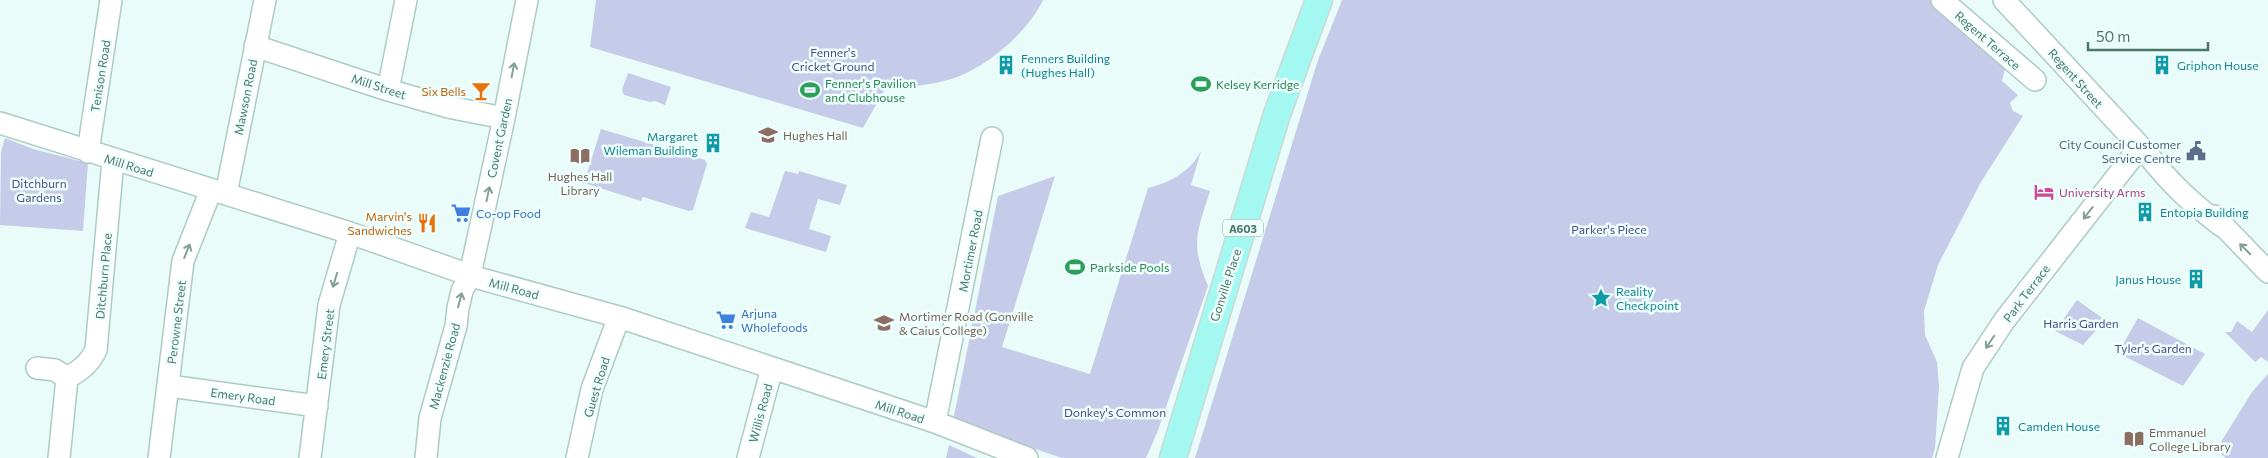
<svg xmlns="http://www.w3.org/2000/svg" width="2268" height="458" viewBox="0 0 2268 458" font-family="Commissioner,sans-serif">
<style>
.green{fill:#c7cbea}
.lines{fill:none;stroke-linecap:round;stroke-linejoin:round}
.minor-casing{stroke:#acccc3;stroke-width:24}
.major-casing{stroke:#cdd9d4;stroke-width:29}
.minor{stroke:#fff;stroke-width:21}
.major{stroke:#a3f9f1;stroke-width:26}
.oneway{stroke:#82a095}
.labels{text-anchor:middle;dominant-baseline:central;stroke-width:5;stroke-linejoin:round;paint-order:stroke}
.shield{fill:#effffd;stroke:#7da094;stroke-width:1}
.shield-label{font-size:11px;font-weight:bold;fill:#4c7767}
.street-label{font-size:12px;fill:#4c7767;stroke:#effffd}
.park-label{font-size:12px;fill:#4a4b88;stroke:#effffd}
.culture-label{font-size:12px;fill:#0d838f;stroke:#effffd;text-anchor:start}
.leisure-label{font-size:12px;fill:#27864d;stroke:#effffd;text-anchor:start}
.food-label{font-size:12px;fill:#c56008;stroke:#effffd;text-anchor:end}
.education-label{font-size:12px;fill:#785e54;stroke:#effffd;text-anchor:start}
.service-label{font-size:12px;fill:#4e5e75;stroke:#effffd;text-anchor:end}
.hotel-label{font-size:12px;fill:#b23c85;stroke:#effffd;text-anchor:start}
.shop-label{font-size:12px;fill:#366cbe;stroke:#effffd;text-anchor:start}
</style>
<rect width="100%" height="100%" fill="#e9fcfa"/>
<path class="green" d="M 596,0 L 1043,0 C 1028,32 985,69 951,79 C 929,86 908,87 886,87 L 863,128 L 590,47 Z
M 1342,0 L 1930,0 L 2006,66 L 2002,81 L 2018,95 L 2010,103 L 2013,111 L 2023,116 L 1981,182 L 1938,265 L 1924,311 L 1925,335 L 1937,362 L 1939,386 L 1935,448 L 1932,458 L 1195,458 L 1318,60 Z
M 628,73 L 671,87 L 665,105 L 655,101 L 650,102 L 624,95 L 622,90 Z
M 601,129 L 705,160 L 707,164 L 693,210 L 689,211 L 643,197 L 641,201 L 584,183 Z
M 5,138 L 33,149 L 88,163 L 83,231 L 0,225 L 1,152 Z
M 1201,151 L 1191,185 L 1210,191 C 1197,233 1190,243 1208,286 L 1157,433 L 1146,458 L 1062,458 L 953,421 L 998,196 L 1055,176 L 1002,347 L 1090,374 L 1148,188 C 1171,182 1190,172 1201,151 Z
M 785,171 L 798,174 L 799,171 L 847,185 L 840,205 L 818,199 L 809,229 L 831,236 L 826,252 L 745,228 L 751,212 L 769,217 Z
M 2077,300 L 2105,320 L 2083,345 L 2055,331 Z
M 2268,310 L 2268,362 L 2261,357 L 2255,362 L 2225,332 L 2231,332 L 2237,321 L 2252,332 Z
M 2138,318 L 2205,354 L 2183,386 L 2118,353 Z
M 2268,374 L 2268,458 L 2226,458 L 2216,450 L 2252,392 Z
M 949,445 L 977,458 L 946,458 Z"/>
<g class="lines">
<defs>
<path id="minor" d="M 1942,0 L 2035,80
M 2004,0 L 2148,155 C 2172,185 2191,203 2222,226
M 255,46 L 388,90 L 448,107 L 504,118
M 388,90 L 406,0
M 0,123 L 350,233 L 478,278 L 619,317 L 935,422 L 1027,458
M 88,152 L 111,0
M 226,194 L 265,0
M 2214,216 L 2268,272
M 37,368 L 55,370 L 67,378
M 169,386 L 317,406
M 935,422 L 992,138
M 59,458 L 67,378 C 81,370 89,364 96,350 L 113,160
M 159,458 L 183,261 L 211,190
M 310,458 L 329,305 L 350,233
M 426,458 L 430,418 L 456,326 L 458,308 L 462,291 L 470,275 L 504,118 L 527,0
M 577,458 L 592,389 L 619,317
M 748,458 L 772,368
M 1947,458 L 1973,368 L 2004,321 L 2140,147"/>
<path id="major" d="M 1173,458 L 1277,114 L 1319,0"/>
</defs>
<use href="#minor" class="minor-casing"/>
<use href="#major" class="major-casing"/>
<use href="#minor" class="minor"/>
<use href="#major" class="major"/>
</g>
<defs><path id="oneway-shaft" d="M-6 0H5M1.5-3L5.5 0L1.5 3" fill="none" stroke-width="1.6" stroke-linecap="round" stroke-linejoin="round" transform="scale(1.25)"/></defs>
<g class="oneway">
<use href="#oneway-shaft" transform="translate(513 70) rotate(-79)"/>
<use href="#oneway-shaft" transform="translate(488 194) rotate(-78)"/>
<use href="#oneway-shaft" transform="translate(2088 213) rotate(128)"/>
<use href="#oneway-shaft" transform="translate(2245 249) rotate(-135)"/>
<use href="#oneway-shaft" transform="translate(187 251) rotate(-68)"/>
<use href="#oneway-shaft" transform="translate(335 280) rotate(107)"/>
<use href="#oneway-shaft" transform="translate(460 300) rotate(-75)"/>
<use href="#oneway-shaft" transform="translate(1990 342) rotate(124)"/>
</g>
<defs>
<symbol id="building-bare" viewBox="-9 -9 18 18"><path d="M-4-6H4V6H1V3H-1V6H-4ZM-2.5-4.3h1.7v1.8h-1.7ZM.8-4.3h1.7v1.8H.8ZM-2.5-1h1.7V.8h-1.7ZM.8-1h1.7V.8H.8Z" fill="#0f9aa8" stroke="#effffd" stroke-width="2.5" paint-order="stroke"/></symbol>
<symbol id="stadium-bare" viewBox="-9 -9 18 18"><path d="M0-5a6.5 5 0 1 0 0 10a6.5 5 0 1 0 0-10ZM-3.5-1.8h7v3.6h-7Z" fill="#2e9e5b" stroke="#effffd" stroke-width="2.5" paint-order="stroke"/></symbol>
<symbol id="bar-bare" viewBox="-9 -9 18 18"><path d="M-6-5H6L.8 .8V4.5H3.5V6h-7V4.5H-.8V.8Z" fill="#e8710a" stroke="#effffd" stroke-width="2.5" paint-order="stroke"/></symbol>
<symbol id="university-bare" viewBox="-9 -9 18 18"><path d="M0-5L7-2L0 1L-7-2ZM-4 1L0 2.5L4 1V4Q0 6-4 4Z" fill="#8d6e63" stroke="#effffd" stroke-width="2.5" paint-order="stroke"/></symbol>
<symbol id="civic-bare" viewBox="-9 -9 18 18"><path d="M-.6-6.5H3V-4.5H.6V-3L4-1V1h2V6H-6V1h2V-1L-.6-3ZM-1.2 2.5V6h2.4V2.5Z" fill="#5c6f8a" stroke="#effffd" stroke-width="2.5" paint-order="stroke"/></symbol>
<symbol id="library-bare" viewBox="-9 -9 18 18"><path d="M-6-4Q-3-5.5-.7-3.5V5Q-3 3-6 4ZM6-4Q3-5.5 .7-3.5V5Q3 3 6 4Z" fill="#8d6e63" stroke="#effffd" stroke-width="2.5" paint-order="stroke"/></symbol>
<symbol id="hotel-bare" viewBox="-9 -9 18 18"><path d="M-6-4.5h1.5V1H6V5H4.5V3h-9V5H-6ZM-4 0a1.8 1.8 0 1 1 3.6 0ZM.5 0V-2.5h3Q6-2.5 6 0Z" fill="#d1479c" stroke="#effffd" stroke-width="2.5" paint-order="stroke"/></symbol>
<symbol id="supermarket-bare" viewBox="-9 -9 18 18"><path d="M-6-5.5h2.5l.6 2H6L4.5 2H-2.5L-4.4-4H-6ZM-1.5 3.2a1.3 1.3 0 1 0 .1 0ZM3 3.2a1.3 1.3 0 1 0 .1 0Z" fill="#3f7fe0" stroke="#effffd" stroke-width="2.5" paint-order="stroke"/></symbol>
<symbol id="restaurant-bare" viewBox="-9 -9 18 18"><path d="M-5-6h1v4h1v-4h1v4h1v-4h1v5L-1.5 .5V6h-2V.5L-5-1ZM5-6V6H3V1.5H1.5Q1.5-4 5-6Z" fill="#e8710a" stroke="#effffd" stroke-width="2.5" paint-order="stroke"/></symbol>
<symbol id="sight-bare" viewBox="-9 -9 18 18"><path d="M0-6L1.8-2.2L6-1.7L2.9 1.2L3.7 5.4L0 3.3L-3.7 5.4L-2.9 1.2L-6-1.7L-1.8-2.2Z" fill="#0f9aa8" stroke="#effffd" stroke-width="2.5" paint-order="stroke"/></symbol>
</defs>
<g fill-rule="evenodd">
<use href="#building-bare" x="992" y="51" width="28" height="28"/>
<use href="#building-bare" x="2148" y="51" width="28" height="28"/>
<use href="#stadium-bare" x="1187" y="70" width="28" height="28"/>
<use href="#stadium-bare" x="796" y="76" width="28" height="28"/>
<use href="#bar-bare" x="467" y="77" width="28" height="28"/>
<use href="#university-bare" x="754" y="121" width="28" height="28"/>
<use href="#building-bare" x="699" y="129" width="28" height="28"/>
<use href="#civic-bare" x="2182" y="137" width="28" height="28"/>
<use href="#library-bare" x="566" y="142" width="28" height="28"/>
<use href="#hotel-bare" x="2030" y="178" width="28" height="28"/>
<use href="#building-bare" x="2131" y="198" width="28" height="28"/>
<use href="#supermarket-bare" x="447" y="199" width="28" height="28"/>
<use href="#restaurant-bare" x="413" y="209" width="28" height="28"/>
<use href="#stadium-bare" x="1061" y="253" width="28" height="28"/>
<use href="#building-bare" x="2182" y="265" width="28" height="28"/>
<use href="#sight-bare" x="1587" y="284" width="28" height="28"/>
<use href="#supermarket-bare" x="712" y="306" width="28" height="28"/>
<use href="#university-bare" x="870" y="309" width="28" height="28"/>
<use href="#building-bare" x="1989" y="412" width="28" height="28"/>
<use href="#library-bare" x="2120" y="425" width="28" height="28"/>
</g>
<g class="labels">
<rect class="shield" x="1223" y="219.5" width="40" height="17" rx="4"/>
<g class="shield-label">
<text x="1243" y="228">A603</text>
</g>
<g class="street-label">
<text transform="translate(1988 40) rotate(41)">Regent Terrace</text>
<text transform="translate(100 76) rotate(-81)">Tenison Road</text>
<text transform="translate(2076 78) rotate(48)">Regent Street</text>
<text transform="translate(379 86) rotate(18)">Mill Street</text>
<text transform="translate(245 97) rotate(-79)">Mawson Road</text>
<text transform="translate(499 138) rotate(-78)">Covent Garden</text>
<text transform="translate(129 165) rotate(17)">Mill Road</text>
<text transform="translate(970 251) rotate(-79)">Mortimer Road</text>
<text transform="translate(103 276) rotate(-85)">Ditchburn Place</text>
<text transform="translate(1225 285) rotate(-72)">Gonville Place</text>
<text transform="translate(514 288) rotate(15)">Mill Road</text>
<text transform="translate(2026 293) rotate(-53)">Park Terrace</text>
<text transform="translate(176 322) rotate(-83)">Perowne Street</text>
<text transform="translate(325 344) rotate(-83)">Emery Street</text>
<text transform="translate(444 366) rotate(-75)">Mackenzie Road</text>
<text transform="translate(596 387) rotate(-73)">Guest Road</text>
<text transform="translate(243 396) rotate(8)">Emery Road</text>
<text transform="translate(900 411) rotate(18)">Mill Road</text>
<text transform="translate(760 413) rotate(-75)">Willis Road</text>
</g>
<g class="park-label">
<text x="833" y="52">Fenner's<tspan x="833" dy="14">Cricket Ground</tspan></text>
<text x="39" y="183">Ditchburn<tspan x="39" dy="14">Gardens</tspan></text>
<text x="1609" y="229">Parker's Piece</text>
<text x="2081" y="323">Harris Garden</text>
<text x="2153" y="348">Tyler's Garden</text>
<text x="1115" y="412">Donkey's Common</text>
</g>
<g class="culture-label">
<text x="1021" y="58">Fenners Building<tspan x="1021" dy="14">(Hughes Hall)</tspan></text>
<text x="2177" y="65">Griphon House</text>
<text x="698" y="136" text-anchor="end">Margaret<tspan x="698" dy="14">Wileman Building</tspan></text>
<text x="2160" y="212">Entopia Building</text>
<text x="2181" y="279" text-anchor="end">Janus House</text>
<text x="1616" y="291">Reality<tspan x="1616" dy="14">Checkpoint</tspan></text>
<text x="2018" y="426">Camden House</text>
</g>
<g class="leisure-label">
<text x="825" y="83">Fenner's Pavilion<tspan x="825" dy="14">and Clubhouse</tspan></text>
<text x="1216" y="84">Kelsey Kerridge</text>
<text x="1090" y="267">Parkside Pools</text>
</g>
<g class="food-label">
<text x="466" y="91">Six Bells</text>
<text x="412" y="216">Marvin's<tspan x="412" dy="14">Sandwiches</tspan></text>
</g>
<g class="education-label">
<text x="783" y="135">Hughes Hall</text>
<text x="580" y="176" text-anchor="middle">Hughes Hall<tspan x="580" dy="14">Library</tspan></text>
<text x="899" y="316">Mortimer Road (Gonville<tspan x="899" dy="14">&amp; Caius College)</tspan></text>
<text x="2149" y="432">Emmanuel<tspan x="2149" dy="14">College Library</tspan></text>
</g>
<g class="service-label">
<text x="2181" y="144">City Council Customer<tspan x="2181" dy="14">Service Centre</tspan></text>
</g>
<g class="hotel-label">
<text x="2059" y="192">University Arms</text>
</g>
<g class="shop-label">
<text x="476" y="213">Co-op Food</text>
<text x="741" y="313">Arjuna<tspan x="741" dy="14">Wholefoods</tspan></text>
</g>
</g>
<path d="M2088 42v8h120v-8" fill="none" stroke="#4c7767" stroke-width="2.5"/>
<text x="2096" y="42" font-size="15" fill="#4c7767" stroke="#effffd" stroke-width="4" paint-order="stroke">50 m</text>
</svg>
